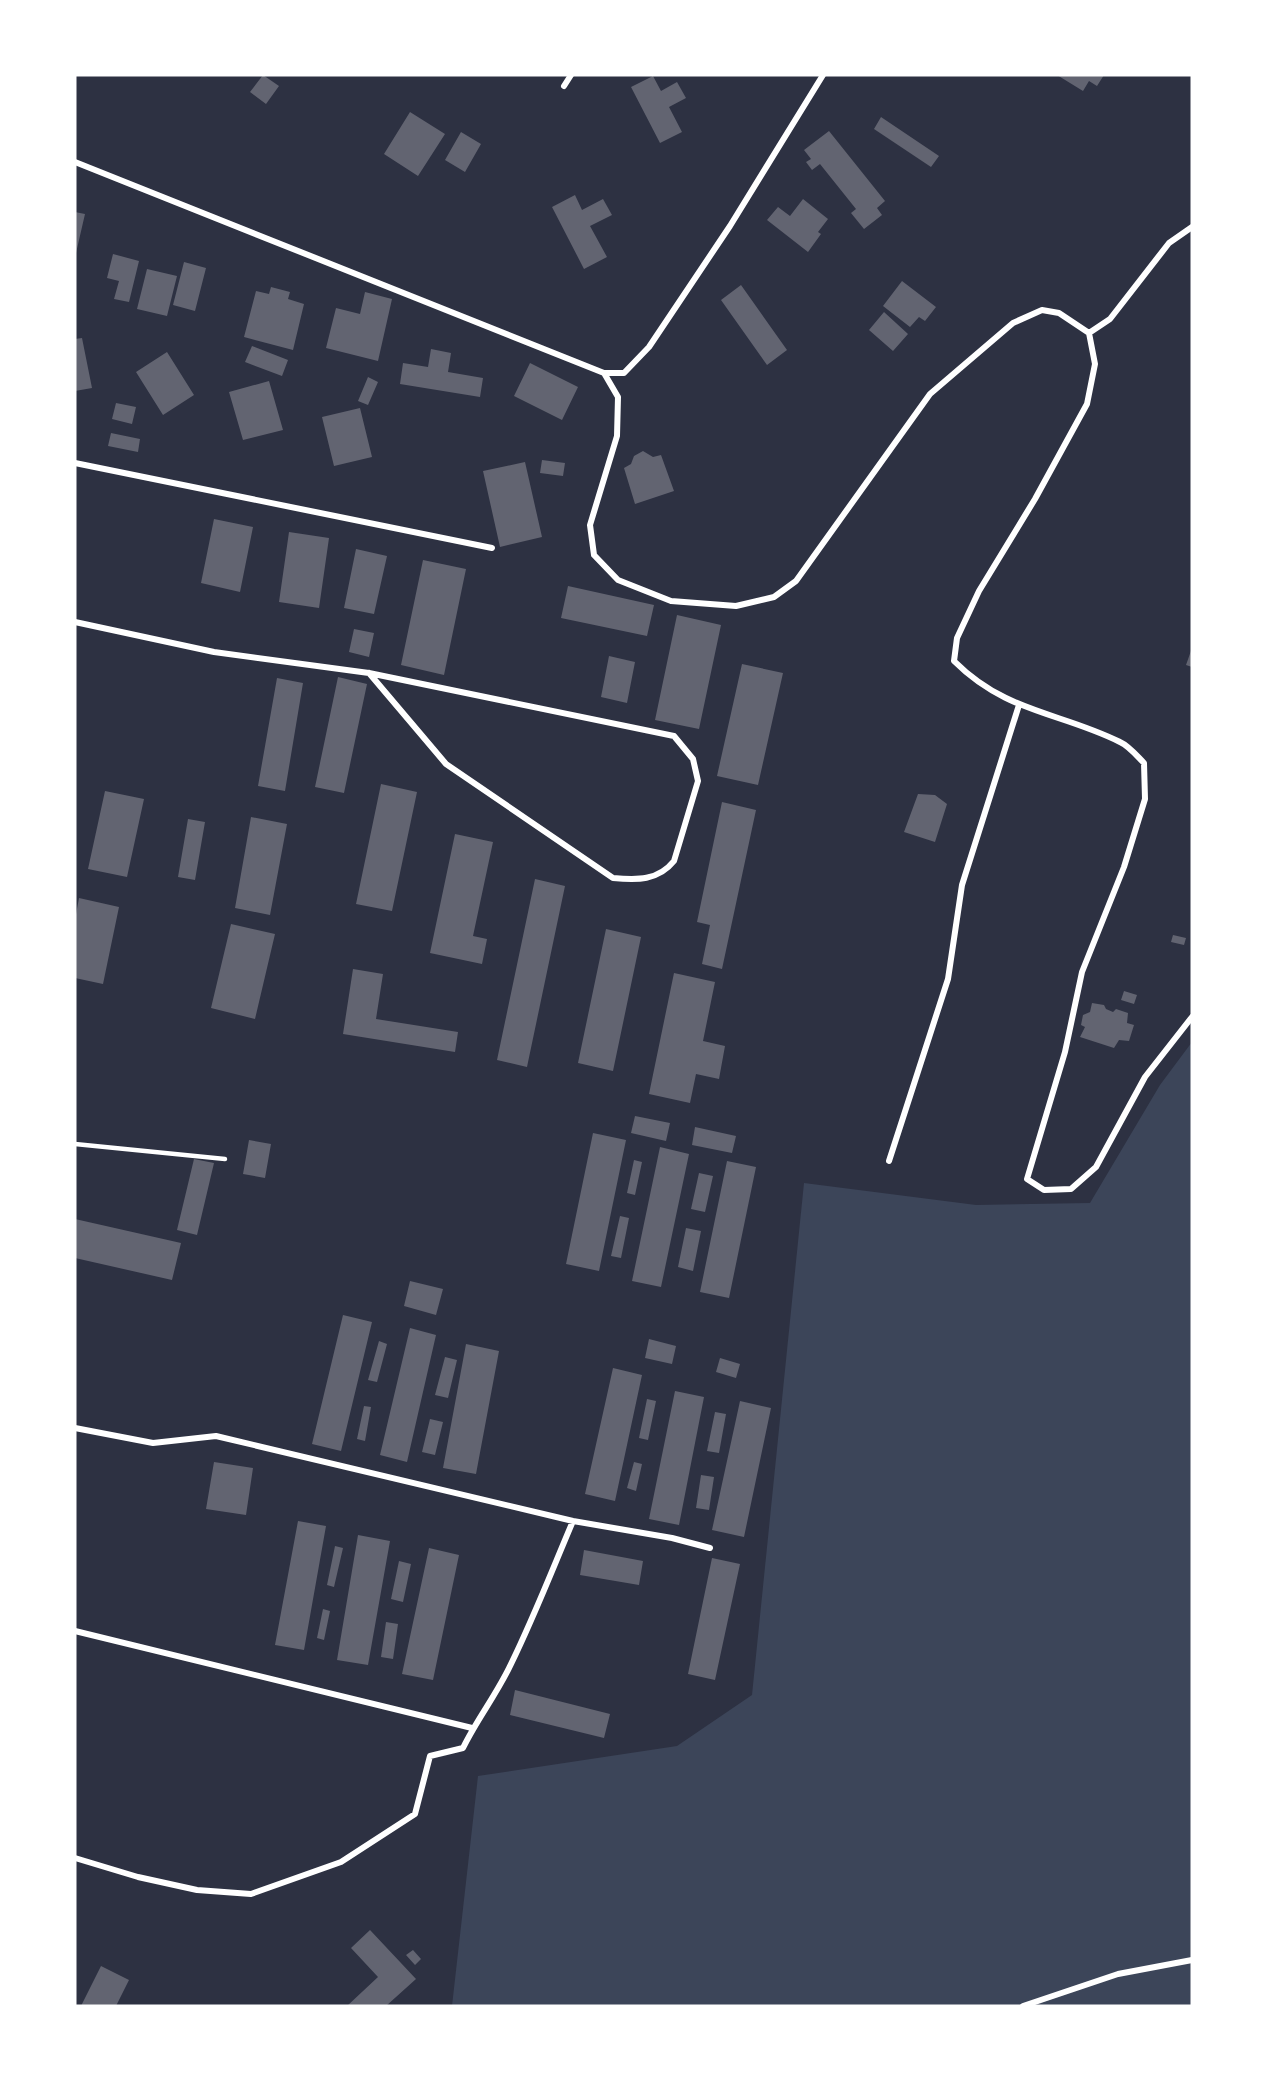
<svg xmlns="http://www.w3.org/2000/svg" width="1267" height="2081" viewBox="0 0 1267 2081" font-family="'DejaVu Sans',sans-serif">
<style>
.green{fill:#3c4559}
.building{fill:#626471}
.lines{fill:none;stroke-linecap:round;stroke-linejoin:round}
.service{stroke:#fff;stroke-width:4.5}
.minor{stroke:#fff;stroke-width:6}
</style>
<rect width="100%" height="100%" fill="#2d3142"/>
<path class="green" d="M 1192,1042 L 1192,2006 L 452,2006 L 478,1776 L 677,1746 L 752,1695 L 804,1183 L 976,1205 L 1090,1203 L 1160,1085 Z"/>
<path class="building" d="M 263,75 L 279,86 L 266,104 L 250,92 Z
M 1057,75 L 1104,75 L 1097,86 L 1089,81 L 1083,91 Z
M 653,76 L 661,91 L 677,82 L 686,98 L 669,107 L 682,132 L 660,143 L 631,87 Z
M 410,112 L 445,134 L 418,176 L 384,154 Z
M 881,117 L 939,156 L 931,167 L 874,129 Z
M 829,131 L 885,201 L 877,208 L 882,215 L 864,229 L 851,213 L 856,209 L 820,164 L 812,170 L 806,162 L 811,159 L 804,150 Z
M 461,132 L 481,144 L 465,172 L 445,160 Z
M 575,195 L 582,210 L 603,199 L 612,215 L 590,226 L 607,257 L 584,269 L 552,207 Z
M 803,199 L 828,219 L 818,232 L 821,234 L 808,252 L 767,220 L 778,207 L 790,216 Z
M 75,212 L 85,214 L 76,253 L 75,253 Z
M 113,254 L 139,261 L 129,302 L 114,299 L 119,281 L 107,278 Z
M 184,262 L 206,268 L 195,311 L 173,305 Z
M 147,269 L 177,276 L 167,316 L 137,309 Z
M 902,281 L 936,307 L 925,321 L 919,317 L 910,327 L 883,306 Z
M 741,285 L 787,350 L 767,365 L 721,300 Z
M 271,287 L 290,292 L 288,299 L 304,304 L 293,350 L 244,337 L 256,291 L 269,294 Z
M 365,292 L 392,299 L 378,361 L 326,348 L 336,308 L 360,314 Z
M 884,312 L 908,334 L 893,351 L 869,330 Z
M 82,338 L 92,388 L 75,391 L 75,339 Z
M 252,346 L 288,360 L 282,376 L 245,362 Z
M 431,349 L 451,353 L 448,372 L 483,378 L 480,397 L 400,384 L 403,363 L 428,367 Z
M 167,352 L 194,395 L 163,415 L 136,372 Z
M 530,363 L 578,387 L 562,420 L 514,396 Z
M 368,377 L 378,382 L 368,405 L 358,401 Z
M 269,381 L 283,430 L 243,440 L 229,392 Z
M 116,403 L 136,407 L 132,424 L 112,419 Z
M 360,408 L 372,457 L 334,466 L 322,417 Z
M 111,433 L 140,439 L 138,452 L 108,446 Z
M 643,451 L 653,457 L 661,455 L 674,491 L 635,504 L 624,468 L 631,464 L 634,456 Z
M 542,460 L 565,463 L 563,476 L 540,473 Z
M 525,462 L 542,537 L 500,547 L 483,471 Z
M 214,519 L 253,527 L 240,592 L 201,583 Z
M 289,532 L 329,538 L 319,608 L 279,602 Z
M 356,549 L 387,556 L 374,614 L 344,608 Z
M 423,560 L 466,569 L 444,675 L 401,665 Z
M 568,586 L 654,605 L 647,636 L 561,618 Z
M 677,615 L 721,625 L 699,729 L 655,720 Z
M 354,629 L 374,633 L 369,657 L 349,652 Z
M 1192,648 L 1192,667 L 1186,665 Z
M 609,656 L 635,662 L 627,703 L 601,697 Z
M 742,664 L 783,673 L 758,785 L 717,776 Z
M 338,677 L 367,684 L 344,793 L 315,787 Z
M 277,678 L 303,683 L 285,791 L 258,786 Z
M 381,784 L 417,792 L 392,911 L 356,904 Z
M 105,791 L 144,799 L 127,877 L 88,869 Z
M 918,794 L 935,795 L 947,804 L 935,842 L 904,832 Z
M 722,802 L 756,810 L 722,969 L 702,964 L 710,925 L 697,922 Z
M 251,817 L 287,824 L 270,915 L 235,908 Z
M 188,819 L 205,822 L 195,880 L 178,877 Z
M 455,834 L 493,842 L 473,936 L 487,939 L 482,964 L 430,953 Z
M 535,879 L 565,886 L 527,1067 L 497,1060 Z
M 79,898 L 119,907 L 103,984 L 75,978 L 75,920 Z
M 231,924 L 275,934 L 255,1019 L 211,1008 Z
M 606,929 L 641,937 L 613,1071 L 578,1063 Z
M 1173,935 L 1186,938 L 1184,945 L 1171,942 Z
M 353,969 L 383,974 L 376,1019 L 458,1032 L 455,1052 L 343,1034 Z
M 674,973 L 715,982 L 703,1041 L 725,1046 L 719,1079 L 696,1074 L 690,1103 L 649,1094 Z
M 1124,991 L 1137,995 L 1134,1004 L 1121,1000 Z
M 1092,1003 L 1104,1005 L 1106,1009 L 1113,1012 L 1116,1009 L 1128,1013 L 1127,1023 L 1134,1025 L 1129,1041 L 1119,1040 L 1114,1048 L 1080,1037 L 1085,1027 L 1081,1025 L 1083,1015 L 1090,1012 Z
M 635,1116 L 670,1123 L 666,1141 L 631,1133 Z
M 695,1127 L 736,1136 L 732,1153 L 692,1145 Z
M 593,1133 L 626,1140 L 599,1271 L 566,1264 Z
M 249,1140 L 271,1144 L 265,1178 L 243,1174 Z
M 660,1147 L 689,1154 L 661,1287 L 632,1281 Z
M 194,1159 L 214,1163 L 197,1235 L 177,1230 Z
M 634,1160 L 642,1162 L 635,1195 L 627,1193 Z
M 727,1161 L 756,1167 L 729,1298 L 700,1292 Z
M 699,1173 L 713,1176 L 705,1212 L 691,1209 Z
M 620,1216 L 629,1218 L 621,1258 L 611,1256 Z
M 75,1219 L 181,1243 L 172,1280 L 75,1258 Z
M 686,1228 L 701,1231 L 693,1271 L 678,1267 Z
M 410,1281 L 443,1289 L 436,1315 L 404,1306 Z
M 343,1315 L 372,1322 L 341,1451 L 312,1444 Z
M 410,1328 L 436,1335 L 407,1462 L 380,1455 Z
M 649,1339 L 676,1346 L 672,1364 L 645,1358 Z
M 379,1341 L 387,1344 L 377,1382 L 368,1380 Z
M 466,1344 L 499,1351 L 476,1474 L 443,1468 Z
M 445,1357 L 457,1360 L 448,1398 L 435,1395 Z
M 720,1358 L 740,1364 L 736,1378 L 716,1372 Z
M 613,1368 L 642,1375 L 615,1501 L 585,1494 Z
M 675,1391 L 704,1397 L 679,1525 L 649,1519 Z
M 647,1399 L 656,1401 L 648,1440 L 639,1438 Z
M 740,1401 L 771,1408 L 744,1537 L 712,1530 Z
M 364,1406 L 371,1407 L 365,1441 L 357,1439 Z
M 715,1412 L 726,1414 L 719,1453 L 707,1451 Z
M 430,1419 L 443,1422 L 435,1455 L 422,1452 Z
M 214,1462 L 253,1468 L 246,1515 L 206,1509 Z
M 634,1462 L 642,1464 L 636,1491 L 627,1488 Z
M 701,1475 L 714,1477 L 709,1510 L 696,1508 Z
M 298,1521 L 326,1526 L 304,1650 L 275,1645 Z
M 358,1535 L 390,1541 L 368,1665 L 337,1660 Z
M 335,1546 L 343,1548 L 334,1587 L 327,1585 Z
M 429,1548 L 459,1555 L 433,1680 L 402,1674 Z
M 584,1550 L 643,1561 L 639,1585 L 580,1575 Z
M 712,1558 L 740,1564 L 715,1680 L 688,1674 Z
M 399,1561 L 411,1564 L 403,1602 L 391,1599 Z
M 323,1609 L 330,1611 L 324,1640 L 317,1638 Z
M 386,1622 L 398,1624 L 393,1659 L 381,1657 Z
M 515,1690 L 610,1714 L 604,1738 L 510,1715 Z
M 370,1930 L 416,1979 L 386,2006 L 347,2006 L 378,1977 L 351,1948 Z
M 413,1950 L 421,1959 L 415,1965 L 406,1955 Z
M 101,1966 L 129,1980 L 116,2006 L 81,2006 Z"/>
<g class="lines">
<path class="service" d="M 75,1144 L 225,1159"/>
<path class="minor" d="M 823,75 L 730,226 L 649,347 L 624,373 L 604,373 L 618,397 L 617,436 L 590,525 L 594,555 L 618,580 L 671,601 L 736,606 L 774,597 L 796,581 L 930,394 L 1013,323 L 1042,310 L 1059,313 L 1089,333 L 1095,364 L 1087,404 L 1035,499 L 979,591 L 957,638 L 954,661 C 1006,713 1060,712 1120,742 C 1129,746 1137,756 1144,763 L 1145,799 L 1124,867 L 1082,972 L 1065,1052 L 1027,1179 L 1044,1190 L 1071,1189 L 1096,1167 L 1145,1077 L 1192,1017
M 564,86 L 571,75
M 75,162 L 604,373
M 1089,333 L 1110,319 L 1169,243 L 1192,227
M 75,463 L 492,548
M 75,622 L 214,652 L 369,673 L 674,736 L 693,759 L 698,781 L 674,861 C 658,881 637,880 613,878 L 446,764 L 369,673
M 889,1161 L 948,979 L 962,885 L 1019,705
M 75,1428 L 153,1443 L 216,1436 L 573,1521 L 672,1538 L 710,1548
M 75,1631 L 472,1728
M 75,1858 L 138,1877 L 197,1890 L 251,1894 L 341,1862 L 415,1814 L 430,1756 L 463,1748 C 477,1719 497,1694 511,1664 C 534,1617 553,1568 573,1521
M 1023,2006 L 1118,1974 L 1192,1960"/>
</g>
<rect width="1267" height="2081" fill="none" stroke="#ffffff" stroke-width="153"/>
</svg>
